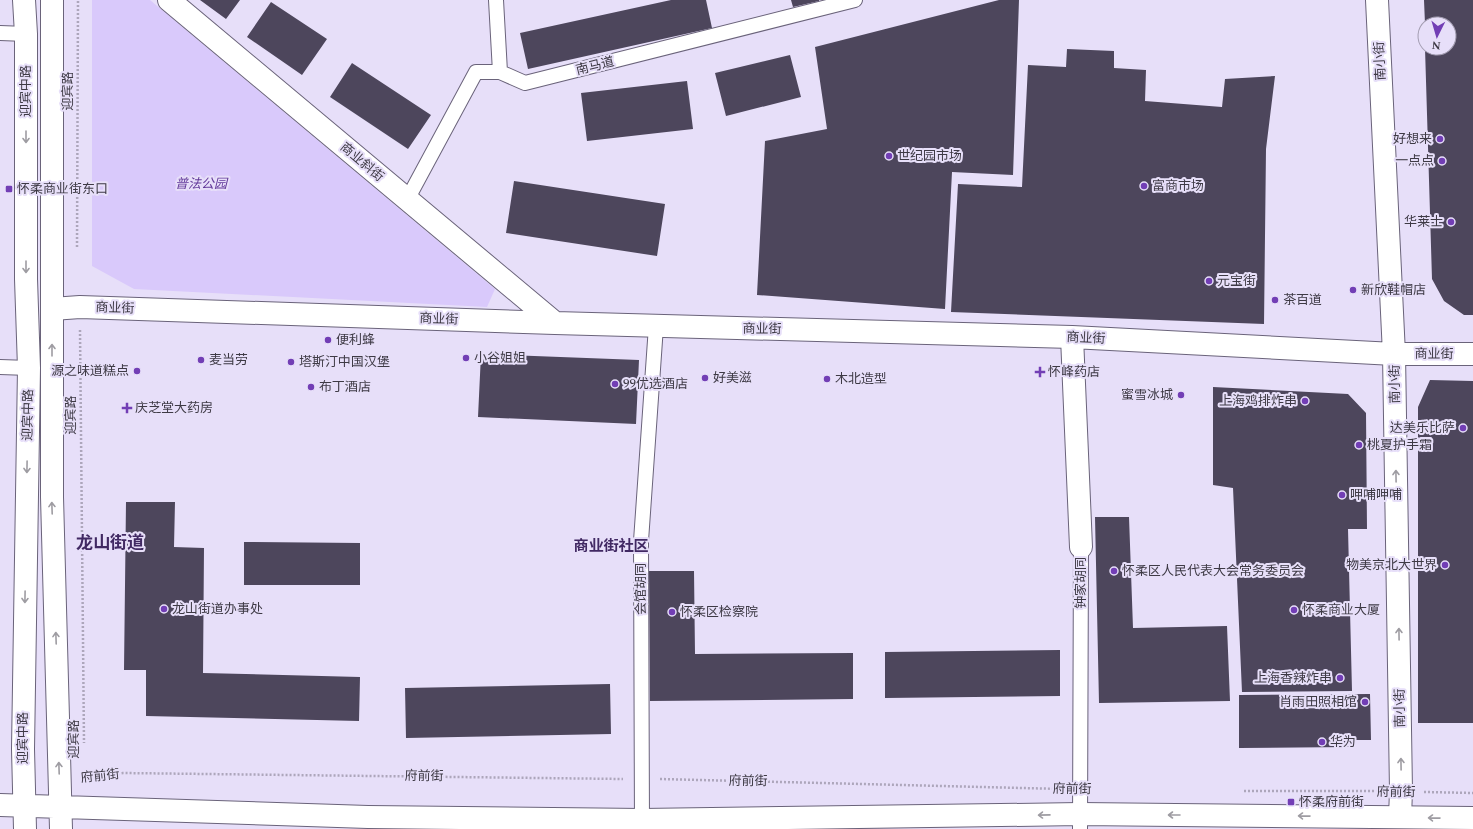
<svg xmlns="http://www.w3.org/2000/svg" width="1473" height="829" viewBox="0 0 1473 829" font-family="Spectral,'Noto Sans SC',serif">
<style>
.green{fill:#d9c9fb}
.building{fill:#4d465c}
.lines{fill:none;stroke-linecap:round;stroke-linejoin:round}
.lane-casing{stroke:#6a637a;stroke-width:16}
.street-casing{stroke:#6a637a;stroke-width:24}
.secondary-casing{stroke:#6a637a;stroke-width:24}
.path{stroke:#ada6bb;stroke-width:2.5;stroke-dasharray:2 2;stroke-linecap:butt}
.lane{stroke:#fff;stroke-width:14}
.street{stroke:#fff;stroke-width:22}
.secondary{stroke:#fff;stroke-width:22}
.oneway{stroke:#9e9ca2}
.poi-dot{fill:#723eb5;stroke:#e7dff9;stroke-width:1.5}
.labels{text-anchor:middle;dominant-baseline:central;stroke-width:4;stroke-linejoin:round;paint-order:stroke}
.street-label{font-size:13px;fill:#3e3a45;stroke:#e7dff9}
.poi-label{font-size:13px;fill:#3e3a45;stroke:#e7dff9;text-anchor:start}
.park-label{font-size:13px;font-style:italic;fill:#633a9a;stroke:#e7dff9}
.quarter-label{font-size:15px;font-weight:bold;fill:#412963;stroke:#e7dff9}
.district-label{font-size:17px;font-weight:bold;fill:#412963;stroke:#e7dff9}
</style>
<rect width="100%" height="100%" fill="#e7dff9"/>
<path class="green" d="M 92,0 L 150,0 L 495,289 L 487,307 L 134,289 L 92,266 Z"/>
<path class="building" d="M 200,0 L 240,0 L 226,19 Z
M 671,0 L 706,0 L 712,28 L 528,69 L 520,33 Z
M 791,0 L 819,0 L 819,1 L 793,7 Z
M 999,0 L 1019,0 L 1013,175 L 952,172 L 945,309 L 757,295 L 765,141 L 827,129 L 815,47 Z
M 1424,0 L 1473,0 L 1473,315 L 1464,315 L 1444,301 L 1432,279 L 1425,48 L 1449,48 L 1449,24 L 1425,24 Z
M 271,2 L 327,39 L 302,75 L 247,37 Z
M 1067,49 L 1114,51 L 1114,68 L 1146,70 L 1145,101 L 1222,107 L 1225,79 L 1275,76 L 1266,149 L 1264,324 L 951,312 L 958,184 L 1022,187 L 1028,65 L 1066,67 Z
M 790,55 L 801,97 L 726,116 L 715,73 Z
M 352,63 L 431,115 L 408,149 L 330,97 Z
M 687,81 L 693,129 L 587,141 L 581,93 Z
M 514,181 L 665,204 L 657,256 L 506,233 Z
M 481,354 L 639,360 L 636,424 L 478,417 Z
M 1430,380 L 1473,381 L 1473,723 L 1418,723 L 1418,407 Z
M 1213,387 L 1348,394 L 1366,413 L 1367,529 L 1348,529 L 1352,691 L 1242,692 L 1233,488 L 1213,485 Z
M 126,502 L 175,502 L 174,547 L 204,548 L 203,673 L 360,677 L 359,721 L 146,716 L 146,670 L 124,670 Z
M 1095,517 L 1129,517 L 1133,628 L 1227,626 L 1230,701 L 1099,703 Z
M 244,542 L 360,543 L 360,585 L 244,585 Z
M 649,571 L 694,571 L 695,654 L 853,653 L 853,699 L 650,701 Z
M 1060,650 L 1060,696 L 885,698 L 885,652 Z
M 610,684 L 611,734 L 406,738 L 405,688 Z
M 1370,694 L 1371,740 L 1349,740 L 1349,747 L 1239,748 L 1239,695 Z"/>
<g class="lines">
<defs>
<path id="lane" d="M 496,0 L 500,72
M 0,33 L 26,34
M 407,200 L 476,72 L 500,72 L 525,83 L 855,0
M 0,367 L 29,368
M 642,827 L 641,541 L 656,326
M 1080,829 L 1081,547"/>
<path id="street" d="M 169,0 L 555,323
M 1377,0 L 1394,354 L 1401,791 L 1400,817
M 52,309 L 80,307 L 555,323 L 1072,337 L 1394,354 L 1473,354
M 1072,337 L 1081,547"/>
<path id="secondary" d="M 24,0 L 26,34 L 26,279 L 29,368 L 23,749 L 25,829
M 52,0 L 52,497 L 61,829
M 0,805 L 368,817 L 642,820 L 1080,814 L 1473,818"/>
</defs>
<use href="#lane" class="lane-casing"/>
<use href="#street" class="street-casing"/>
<use href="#secondary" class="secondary-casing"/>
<path class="path" d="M 77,247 L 78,0
M 80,330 L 84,743
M 82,779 L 123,773 L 623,779
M 660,779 L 1063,789
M 1244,791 L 1379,791
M 1424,792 L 1473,793"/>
<use href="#lane" class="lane"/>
<use href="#street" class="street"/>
<use href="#secondary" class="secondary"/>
</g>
<defs><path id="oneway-shaft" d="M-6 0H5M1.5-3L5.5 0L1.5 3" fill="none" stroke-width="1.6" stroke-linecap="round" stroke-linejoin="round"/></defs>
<g class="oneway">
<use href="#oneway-shaft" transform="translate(26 137) rotate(90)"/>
<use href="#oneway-shaft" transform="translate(26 267) rotate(90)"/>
<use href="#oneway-shaft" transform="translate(52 350) rotate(-90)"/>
<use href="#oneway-shaft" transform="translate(27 467) rotate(91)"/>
<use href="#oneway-shaft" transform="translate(1396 476) rotate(-91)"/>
<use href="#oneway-shaft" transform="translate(52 508) rotate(-92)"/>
<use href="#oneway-shaft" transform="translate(25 597) rotate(91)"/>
<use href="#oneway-shaft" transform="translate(1399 634) rotate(-91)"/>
<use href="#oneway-shaft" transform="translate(56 638) rotate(-92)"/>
<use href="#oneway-shaft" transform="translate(1401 764) rotate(-91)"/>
<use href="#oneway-shaft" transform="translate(59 768) rotate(-92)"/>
<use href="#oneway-shaft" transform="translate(1044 815) rotate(179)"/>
<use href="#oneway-shaft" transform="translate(1174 815) rotate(-180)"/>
<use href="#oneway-shaft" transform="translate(1304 816) rotate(-179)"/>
<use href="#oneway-shaft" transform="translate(1434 818) rotate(-179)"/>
</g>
<g class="poi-dot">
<circle cx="1440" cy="139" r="4"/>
<circle cx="889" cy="156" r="4"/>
<circle cx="1442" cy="161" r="4"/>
<circle cx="1144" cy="186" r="4"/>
<rect x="5" y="185" width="8" height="8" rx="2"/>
<circle cx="1451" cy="222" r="4"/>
<circle cx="1209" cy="281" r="4"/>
<circle cx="1353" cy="290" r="4"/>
<circle cx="1275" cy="300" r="4"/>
<circle cx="328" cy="340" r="4"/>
<circle cx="466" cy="358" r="4"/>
<circle cx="201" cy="360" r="4"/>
<circle cx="291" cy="362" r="4"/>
<circle cx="137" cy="371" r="4"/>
<path d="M1038 366h4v4h4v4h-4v4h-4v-4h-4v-4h4z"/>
<circle cx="705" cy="378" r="4"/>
<circle cx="827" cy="379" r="4"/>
<circle cx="615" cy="384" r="4"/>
<circle cx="311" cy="387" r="4"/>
<circle cx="1181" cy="395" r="4"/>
<circle cx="1305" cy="401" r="4"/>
<path d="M125 402h4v4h4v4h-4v4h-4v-4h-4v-4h4z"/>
<circle cx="1463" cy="428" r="4"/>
<circle cx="1359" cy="445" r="4"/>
<circle cx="1342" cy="495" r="4"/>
<circle cx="1445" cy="565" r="4"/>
<circle cx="1114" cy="571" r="4"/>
<circle cx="164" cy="609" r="4"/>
<circle cx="1294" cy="610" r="4"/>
<circle cx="672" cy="612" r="4"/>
<circle cx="1340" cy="678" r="4"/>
<circle cx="1365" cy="702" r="4"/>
<circle cx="1322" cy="742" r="4"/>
<rect x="1287" y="798" width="8" height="8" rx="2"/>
</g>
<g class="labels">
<g class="street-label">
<text transform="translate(1380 61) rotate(-93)">南小街</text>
<text transform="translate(595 66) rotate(-14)">南马道</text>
<text transform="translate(26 91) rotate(-90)">迎宾中路</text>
<text transform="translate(68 91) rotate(-90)">迎宾路</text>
<text transform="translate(362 162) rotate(40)">商业斜街</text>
<text transform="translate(115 308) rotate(2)">商业街</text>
<text transform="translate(439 319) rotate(2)">商业街</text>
<text transform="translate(762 329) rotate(1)">商业街</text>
<text transform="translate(1086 338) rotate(3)">商业街</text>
<text transform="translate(1434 354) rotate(1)">商业街</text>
<text transform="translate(1395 384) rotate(-91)">南小街</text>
<text transform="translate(28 415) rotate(-89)">迎宾中路</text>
<text transform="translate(71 415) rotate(-90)">迎宾路</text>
<text transform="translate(1081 583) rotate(-90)">钟家胡同</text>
<text transform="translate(641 589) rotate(-90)">会馆胡同</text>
<text transform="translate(1400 708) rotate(-91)">南小街</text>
<text transform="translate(23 738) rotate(-90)">迎宾中路</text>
<text transform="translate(74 739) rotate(-90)">迎宾路</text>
<text transform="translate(100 776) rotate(-6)">府前街</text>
<text transform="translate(424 776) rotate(1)">府前街</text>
<text transform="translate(748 781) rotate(1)">府前街</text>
<text transform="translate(1072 789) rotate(1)">府前街</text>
<text transform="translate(1396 792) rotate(1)">府前街</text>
</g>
<g class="poi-label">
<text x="1432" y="139" text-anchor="end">好想来</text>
<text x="897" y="156">世纪园市场</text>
<text x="1434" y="161" text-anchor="end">一点点</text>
<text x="1152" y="186">富商市场</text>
<text x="17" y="189">怀柔商业街东口</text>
<text x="1443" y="222" text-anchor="end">华莱士</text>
<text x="1217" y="281">元宝街</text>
<text x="1361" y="290">新欣鞋帽店</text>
<text x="1283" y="300">茶百道</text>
<text x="336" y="340">便利蜂</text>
<text x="474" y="358">小谷姐姐</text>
<text x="209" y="360">麦当劳</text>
<text x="299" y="362">塔斯汀中国汉堡</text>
<text x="129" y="371" text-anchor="end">源之味道糕点</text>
<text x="1048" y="372">怀峰药店</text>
<text x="713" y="378">好美滋</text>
<text x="835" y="379">木北造型</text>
<text x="623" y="384">99优选酒店</text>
<text x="319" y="387">布丁酒店</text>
<text x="1173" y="395" text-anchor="end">蜜雪冰城</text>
<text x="1297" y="401" text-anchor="end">上海鸡排炸串</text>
<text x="135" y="408">庆芝堂大药房</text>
<text x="1455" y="428" text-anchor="end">达美乐比萨</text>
<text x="1367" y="445">桃夏护手霜</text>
<text x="1350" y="495">呷哺呷哺</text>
<text x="1437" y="565" text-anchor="end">物美京北大世界</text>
<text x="1122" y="571">怀柔区人民代表大会常务委员会</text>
<text x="172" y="609">龙山街道办事处</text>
<text x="1302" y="610">怀柔商业大厦</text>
<text x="680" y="612">怀柔区检察院</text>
<text x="1332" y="678" text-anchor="end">上海香辣炸串</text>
<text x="1357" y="702" text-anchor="end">肖雨田照相馆</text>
<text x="1330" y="742">华为</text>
<text x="1299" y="802">怀柔府前街</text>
</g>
<g class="park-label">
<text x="201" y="184">普法公园</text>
</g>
<g class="quarter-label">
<text x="611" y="546">商业街社区</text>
</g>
<g class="district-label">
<text x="110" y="543">龙山街道</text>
</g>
</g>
<g transform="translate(1437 36) rotate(185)"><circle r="19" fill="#e7dff9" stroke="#a39db1"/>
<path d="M0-3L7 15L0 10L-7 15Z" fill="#723eb5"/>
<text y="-6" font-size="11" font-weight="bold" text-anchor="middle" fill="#3e3a45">N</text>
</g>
</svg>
